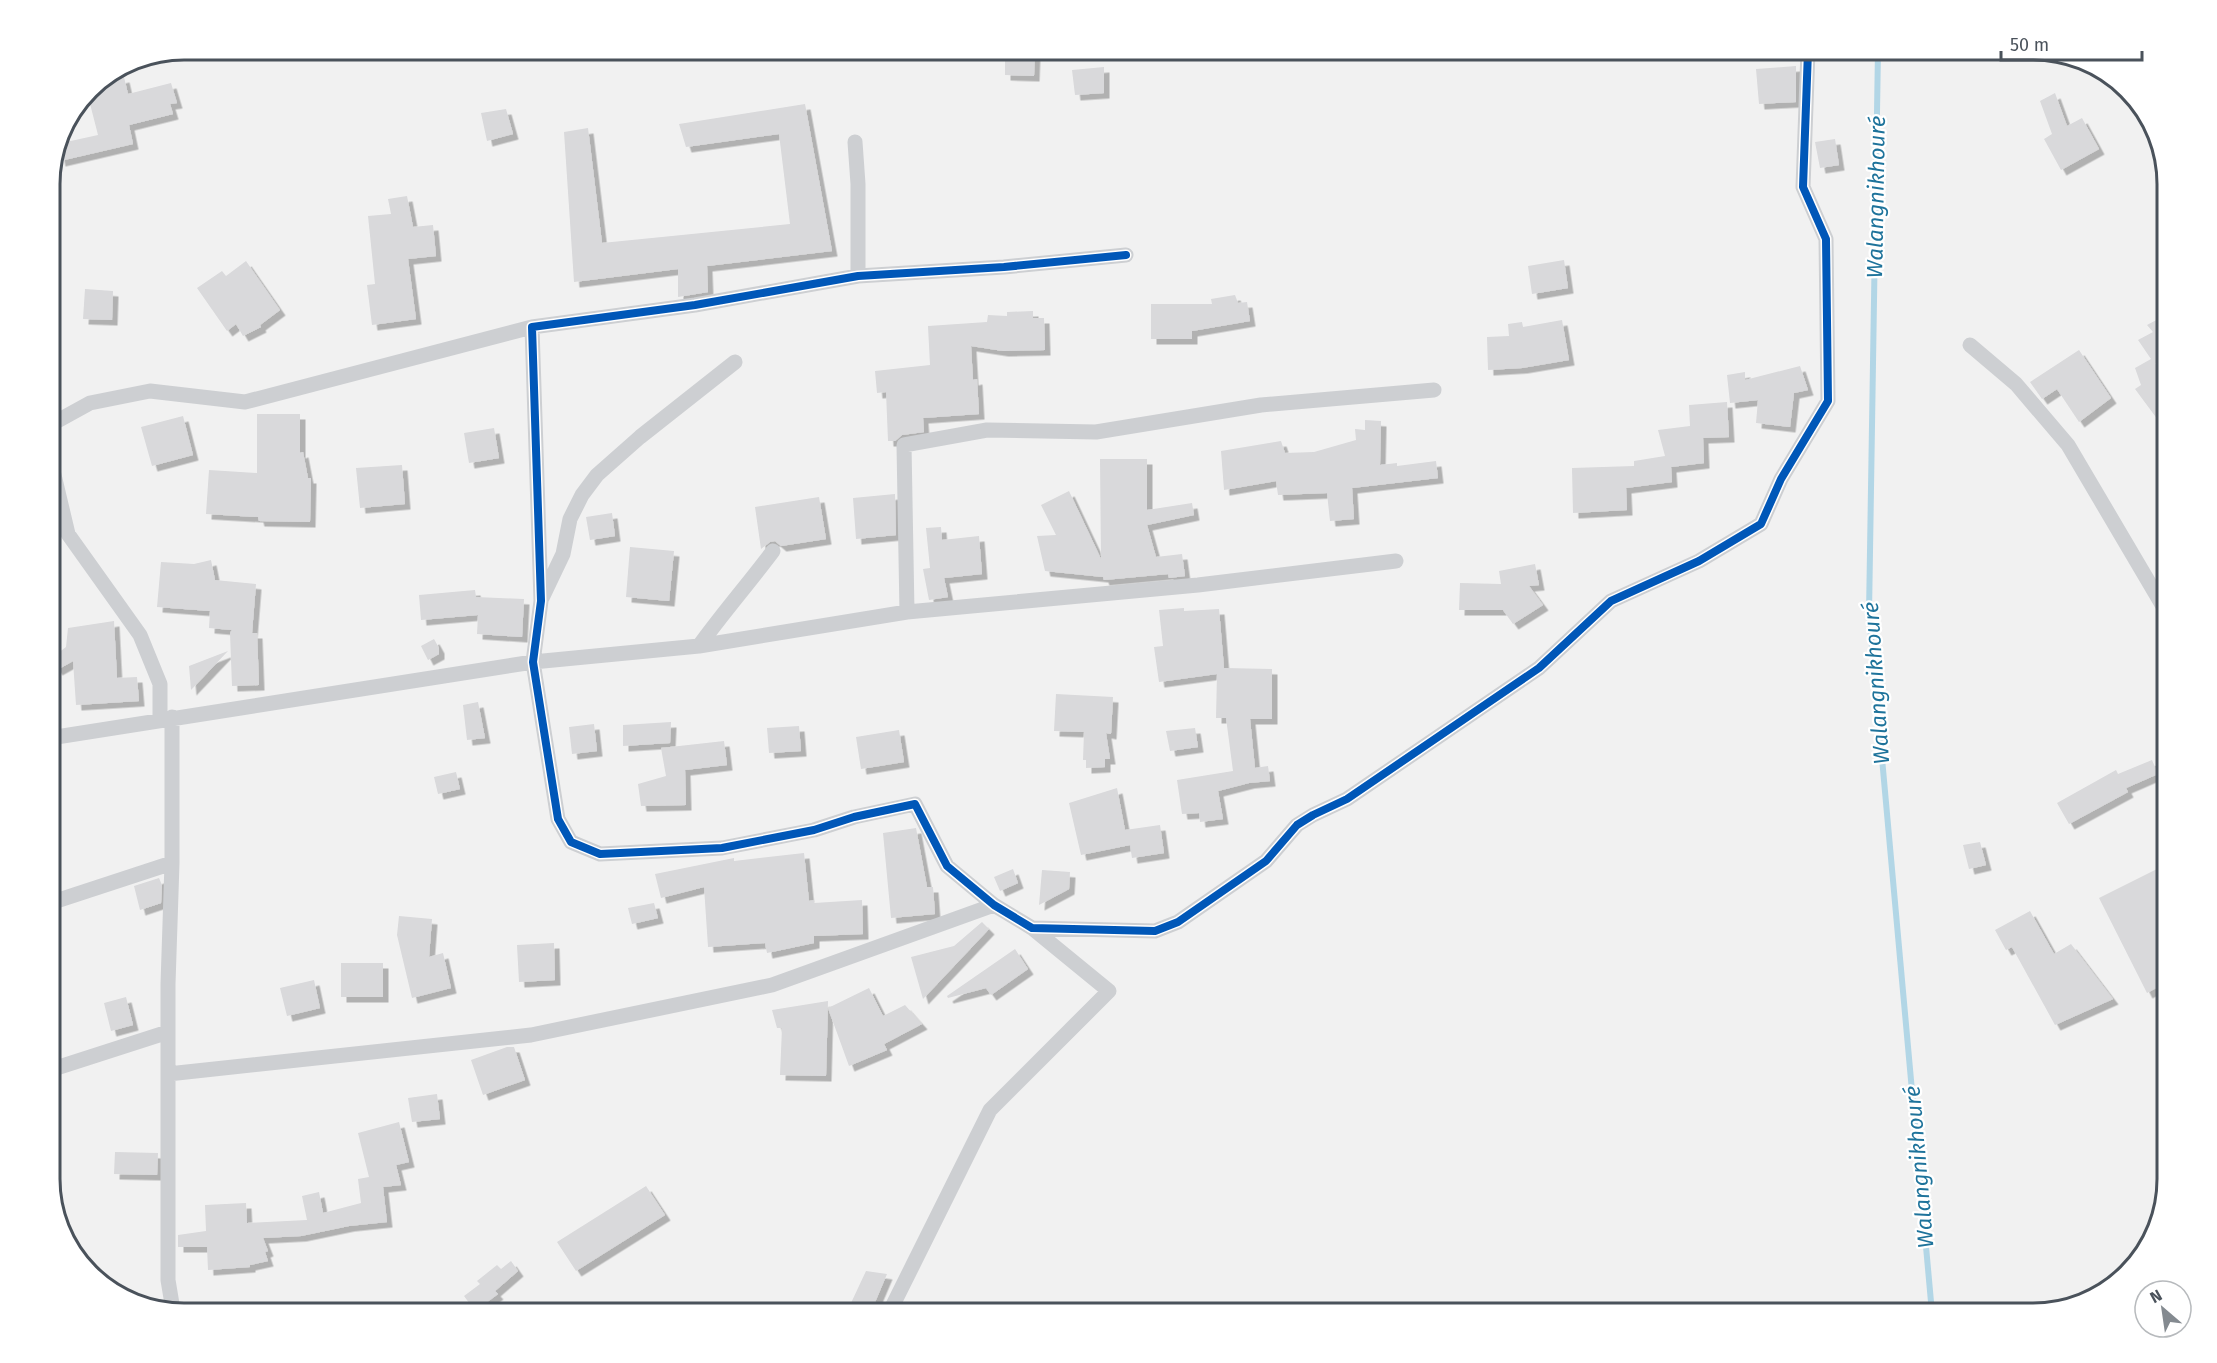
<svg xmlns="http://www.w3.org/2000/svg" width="2217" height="1363" viewBox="0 0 2217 1363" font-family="'Fira Sans',sans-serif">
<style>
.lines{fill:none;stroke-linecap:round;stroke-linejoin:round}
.stream{stroke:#b2d6e6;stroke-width:6}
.building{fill:#d9d9db;filter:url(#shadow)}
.street{stroke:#cdcfd2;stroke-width:15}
.cycleway-casing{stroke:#fff;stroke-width:11}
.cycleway{stroke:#0057b8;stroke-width:8}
.labels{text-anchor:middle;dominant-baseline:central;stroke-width:4.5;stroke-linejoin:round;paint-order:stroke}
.water-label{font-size:22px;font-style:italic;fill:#1e739b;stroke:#fff}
.rim{fill:none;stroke:#4a525b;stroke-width:3}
</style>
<defs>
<filter id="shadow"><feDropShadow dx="5.5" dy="5.5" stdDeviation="0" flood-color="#0004"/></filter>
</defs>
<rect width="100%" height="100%" fill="#f1f1f1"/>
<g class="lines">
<path class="stream" d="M 1878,50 L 1869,614 L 1932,1313"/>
</g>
<path class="building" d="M 1005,50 L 1035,50 L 1034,76 L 1005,75 Z
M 1796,66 L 1796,102 L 1759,104 L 1756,69 Z
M 1104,67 L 1104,93 L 1075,95 L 1072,70 Z
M 124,77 L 128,94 L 171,83 L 177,103 L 170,104 L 173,114 L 129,125 L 133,144 L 60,161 L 57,144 L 98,135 L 87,92 L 89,89 L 96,84 Z
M 2055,93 L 2067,126 L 2082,118 L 2099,149 L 2061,170 L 2044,139 L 2052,134 L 2040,101 Z
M 805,104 L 832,251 L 707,266 L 708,292 L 678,297 L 678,269 L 574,282 L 564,132 L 588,128 L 602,243 L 790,224 L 779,134 L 686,147 L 679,124 Z
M 506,109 L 513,134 L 487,141 L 481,113 Z
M 1835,139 L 1839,165 L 1820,168 L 1815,142 Z
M 407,196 L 413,227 L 433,225 L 436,256 L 408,259 L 416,319 L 372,325 L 367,285 L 375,284 L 368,216 L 391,214 L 388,199 Z
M 1564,260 L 1568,288 L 1532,294 L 1528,266 Z
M 246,261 L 280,310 L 260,325 L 261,327 L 243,336 L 236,324 L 227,331 L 197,288 L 222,271 L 226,276 Z
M 85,289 L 113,291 L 112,320 L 83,319 Z
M 1235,295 L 1238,303 L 1247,302 L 1250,321 L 1192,331 L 1192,339 L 1151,339 L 1151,304 L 1212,304 L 1211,299 Z
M 1033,311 L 1033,318 L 1044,318 L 1045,350 L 1003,351 L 971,346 L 973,380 L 977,379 L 979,414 L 923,418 L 924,432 L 902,435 L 895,441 L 888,441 L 886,392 L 877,393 L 875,371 L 930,365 L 928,326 L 987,322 L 988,315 L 1007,316 L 1007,312 Z
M 2162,317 L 2167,324 L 2167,355 L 2155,363 L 2167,379 L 2167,412 L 2158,420 L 2135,389 L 2141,385 L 2135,368 L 2151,359 L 2138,340 L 2153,332 L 2147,325 Z
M 1562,320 L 1569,360 L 1522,368 L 1488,370 L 1487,337 L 1509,336 L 1508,324 L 1522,322 L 1523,327 Z
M 2079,350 L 2111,398 L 2079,422 L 2057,389 L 2042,399 L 2030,382 Z
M 1800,366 L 1808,390 L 1794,393 L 1790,427 L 1756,423 L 1758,400 L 1730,403 L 1727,375 L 1745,372 L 1745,380 Z
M 1727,402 L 1729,437 L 1703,438 L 1704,463 L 1671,467 L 1672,482 L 1626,488 L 1627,510 L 1573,513 L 1572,468 L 1634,466 L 1634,461 L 1665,456 L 1658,430 L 1690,426 L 1689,405 Z
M 257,414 L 300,414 L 300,453 L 303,452 L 308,478 L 311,478 L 310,522 L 259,521 L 258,517 L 206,514 L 209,470 L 257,473 Z
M 183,416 L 193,455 L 152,466 L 141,427 Z
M 1365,420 L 1381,421 L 1380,465 L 1397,463 L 1397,466 L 1436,461 L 1438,478 L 1352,488 L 1354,519 L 1330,521 L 1327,493 L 1278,495 L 1276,481 L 1224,490 L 1221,451 L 1281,441 L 1285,453 L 1314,452 L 1356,440 L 1355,429 L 1365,430 Z
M 494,428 L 499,458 L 469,463 L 464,433 Z
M 1100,459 L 1147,459 L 1147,510 L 1192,503 L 1194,515 L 1147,525 L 1156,557 L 1182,554 L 1185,576 L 1169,578 L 1168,574 L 1104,580 L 1103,577 L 1045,571 L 1037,536 L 1056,535 L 1041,505 L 1069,491 L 1101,559 Z
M 402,465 L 405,504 L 360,508 L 356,468 Z
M 895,494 L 896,535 L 856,539 L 853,498 Z
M 819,497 L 826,539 L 781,546 L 775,541 L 770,542 L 761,549 L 755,507 Z
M 612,513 L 615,536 L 590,540 L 586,517 Z
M 941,527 L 942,540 L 979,536 L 982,574 L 944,578 L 948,597 L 929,600 L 923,569 L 930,568 L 926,528 Z
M 630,547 L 674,551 L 669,601 L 626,597 Z
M 211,560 L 215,580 L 256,584 L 252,633 L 257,633 L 259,685 L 232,686 L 230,633 L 232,630 L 209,628 L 210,611 L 157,607 L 161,562 L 194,564 Z
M 1535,564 L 1539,585 L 1529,586 L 1543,605 L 1513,624 L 1503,610 L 1459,610 L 1460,583 L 1501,584 L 1499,571 Z
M 475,590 L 476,597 L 524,599 L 522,637 L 477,634 L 478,615 L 421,620 L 419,595 Z
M 1184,608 L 1184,611 L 1219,609 L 1224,668 L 1272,669 L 1272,719 L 1250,719 L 1255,768 L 1268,766 L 1270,781 L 1249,783 L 1218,791 L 1223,819 L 1200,822 L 1199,813 L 1182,814 L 1177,780 L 1233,771 L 1226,718 L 1216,718 L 1217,674 L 1159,682 L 1154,647 L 1163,646 L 1159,610 Z
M 114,621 L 117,678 L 137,677 L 139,701 L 76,705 L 73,661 L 57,670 L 50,659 L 66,647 L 68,628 Z
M 434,639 L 439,648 L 439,654 L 428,660 L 421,646 Z
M 228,651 L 191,690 L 189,666 Z
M 1056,694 L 1113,697 L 1111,734 L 1106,733 L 1110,759 L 1105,759 L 1105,767 L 1086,768 L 1086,760 L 1083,760 L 1084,732 L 1054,731 Z
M 478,702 L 485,738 L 467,740 L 463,705 Z
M 671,722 L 670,743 L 623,746 L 623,725 Z
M 594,724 L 597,751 L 572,754 L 569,727 Z
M 799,726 L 801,751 L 769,753 L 767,728 Z
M 1195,728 L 1198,747 L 1170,751 L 1166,731 Z
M 899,730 L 904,762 L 861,769 L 856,737 Z
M 724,741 L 727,765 L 685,770 L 686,805 L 641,806 L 638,784 L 666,776 L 661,748 Z
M 2152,760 L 2158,774 L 2126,788 L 2128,792 L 2069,824 L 2057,803 L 2116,770 L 2118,774 Z
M 456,772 L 460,789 L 438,794 L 434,777 Z
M 1117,788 L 1125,830 L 1160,825 L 1164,853 L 1132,858 L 1130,845 L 1081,855 L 1069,803 Z
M 916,828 L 927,887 L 933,887 L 935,914 L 891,918 L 883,833 Z
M 1980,842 L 1986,865 L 1969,869 L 1963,845 Z
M 804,853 L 809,901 L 814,900 L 814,903 L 862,900 L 863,934 L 814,936 L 814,943 L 767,953 L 765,943 L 708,947 L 704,887 L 661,898 L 655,874 L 734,858 L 734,861 Z
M 2159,868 L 2167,880 L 2167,982 L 2147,993 L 2099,898 Z
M 1013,869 L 1018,883 L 1000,891 L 994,877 Z
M 1042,870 L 1070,872 L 1069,889 L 1039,905 Z
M 159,878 L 162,885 L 161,903 L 140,910 L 134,886 Z
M 654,903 L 658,918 L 632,924 L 628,908 Z
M 2030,911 L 2054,954 L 2071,944 L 2113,999 L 2055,1025 L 2012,947 L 2006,950 L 1995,930 Z
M 399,916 L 432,919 L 429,957 L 443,953 L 451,988 L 412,998 L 397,935 Z
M 982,922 L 989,929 L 923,999 L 911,957 L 954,946 Z
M 554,943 L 555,980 L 519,982 L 517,945 Z
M 1015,949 L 1028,969 L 991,995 L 986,988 L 948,998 L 947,996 Z
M 341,963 L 383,963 L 383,997 L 341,997 Z
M 314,980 L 320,1008 L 287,1016 L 280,988 Z
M 869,988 L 883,1016 L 905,1005 L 922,1024 L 884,1044 L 887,1050 L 849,1066 L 828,1008 Z
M 126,997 L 133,1025 L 111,1031 L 104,1003 Z
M 828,1001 L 826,1076 L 780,1075 L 782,1028 L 777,1028 L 772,1010 Z
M 507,1047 L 514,1047 L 525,1080 L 483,1095 L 471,1060 Z
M 437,1094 L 440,1119 L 412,1122 L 408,1098 Z
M 399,1122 L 409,1162 L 396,1165 L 401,1185 L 383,1187 L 387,1222 L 349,1226 L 301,1236 L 263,1238 L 268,1251 L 265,1252 L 268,1261 L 250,1265 L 250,1267 L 208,1270 L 207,1247 L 178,1247 L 178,1235 L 206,1231 L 205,1205 L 246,1203 L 247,1223 L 307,1220 L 302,1196 L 319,1192 L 323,1213 L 361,1203 L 358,1179 L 369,1177 L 358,1133 Z
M 115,1152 L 158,1153 L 157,1175 L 114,1174 Z
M 646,1186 L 665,1215 L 576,1271 L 557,1242 Z
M 511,1261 L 518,1271 L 495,1291 L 498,1294 L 475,1311 L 464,1296 L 480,1284 L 477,1281 L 497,1265 L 501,1269 Z
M 866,1271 L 887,1274 L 873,1307 L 851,1303 Z"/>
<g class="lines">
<path class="street" d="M 855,142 L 858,184 L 858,276
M 1126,255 L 1004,267 L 858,276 L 695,305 L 532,327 L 541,601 L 533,662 L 558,819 L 571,842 L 600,854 L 722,848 L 814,830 L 854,817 L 915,804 L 947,866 L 994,905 L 1032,928 L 1155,931 L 1178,922 L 1266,861 L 1297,825 L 1313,815 L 1347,799 L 1539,668 L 1611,601 L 1699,561 L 1761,524 L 1781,479 L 1828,401 L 1826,239 L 1803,187 L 1808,51 L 1779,50
M 1970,345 L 2016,384 L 2068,445 L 2167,613
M 50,425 L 90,403 L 150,391 L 245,402 L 532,327
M 50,458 L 68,534 L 140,635 L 160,684 L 160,719
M 542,598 L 563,554 L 570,519 L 582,495 L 597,475 L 640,437 L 735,362
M 907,612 L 904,445 L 987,430 L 1096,432 L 1261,405 L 1434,390
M 699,646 C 722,614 749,583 773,551
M 172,717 L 172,863 L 168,984 L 168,1280 L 173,1310
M 50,738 L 533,662 L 699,646 L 907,612 L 1198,585 L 1396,561
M 50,903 L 172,863
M 50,1070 L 168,1032
M 168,1074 L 531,1035 L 772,985 L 994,905
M 889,1313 L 990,1110 L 1109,991 L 1032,928"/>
<defs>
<path id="cycleway" d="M 1126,255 L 1004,267 L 858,276 L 695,305 L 532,327 L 541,601 L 533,662 L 558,819 L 571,842 L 600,854 L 722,848 L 814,830 L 854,817 L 915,804 L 947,866 L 994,905 L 1032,928 L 1155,931 L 1178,922 L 1266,861 L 1297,825 L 1313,815 L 1347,799 L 1539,668 L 1611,601 L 1699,561 L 1761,524 L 1781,479 L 1828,401 L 1826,239 L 1803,187 L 1808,51 L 1779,50"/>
</defs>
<use href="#cycleway" class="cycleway-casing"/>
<use href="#cycleway" class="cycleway"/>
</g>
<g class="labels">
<g class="water-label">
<text transform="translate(1876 197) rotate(-89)">Walangnikhouré</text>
<text transform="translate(1876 683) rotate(-94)">Walangnikhouré</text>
<text transform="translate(1919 1167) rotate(-95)">Walangnikhouré</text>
</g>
</g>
<path d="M0 0H2217V1363H0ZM184 60H2033A124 124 0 0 1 2157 184V1179A124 124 0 0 1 2033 1303H184A124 124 0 0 1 60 1179V184A124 124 0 0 1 184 60Z" fill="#fff" fill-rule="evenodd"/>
<path class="rim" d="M184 60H2033A124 124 0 0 1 2157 184V1179A124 124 0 0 1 2033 1303H184A124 124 0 0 1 60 1179V184A124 124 0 0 1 184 60Z"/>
<g transform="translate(2163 1309) rotate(331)"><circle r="28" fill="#ffffff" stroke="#b7babd" stroke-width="1.5"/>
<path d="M0-4.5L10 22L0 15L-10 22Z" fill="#848a90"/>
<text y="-9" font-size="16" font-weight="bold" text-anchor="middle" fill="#4a525b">N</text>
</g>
<path d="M2001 51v9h141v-9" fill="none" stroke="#4a525b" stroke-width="3"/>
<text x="2010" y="51" font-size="18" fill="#4a525b" stroke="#ffffff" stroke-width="4.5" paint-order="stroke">50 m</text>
</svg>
